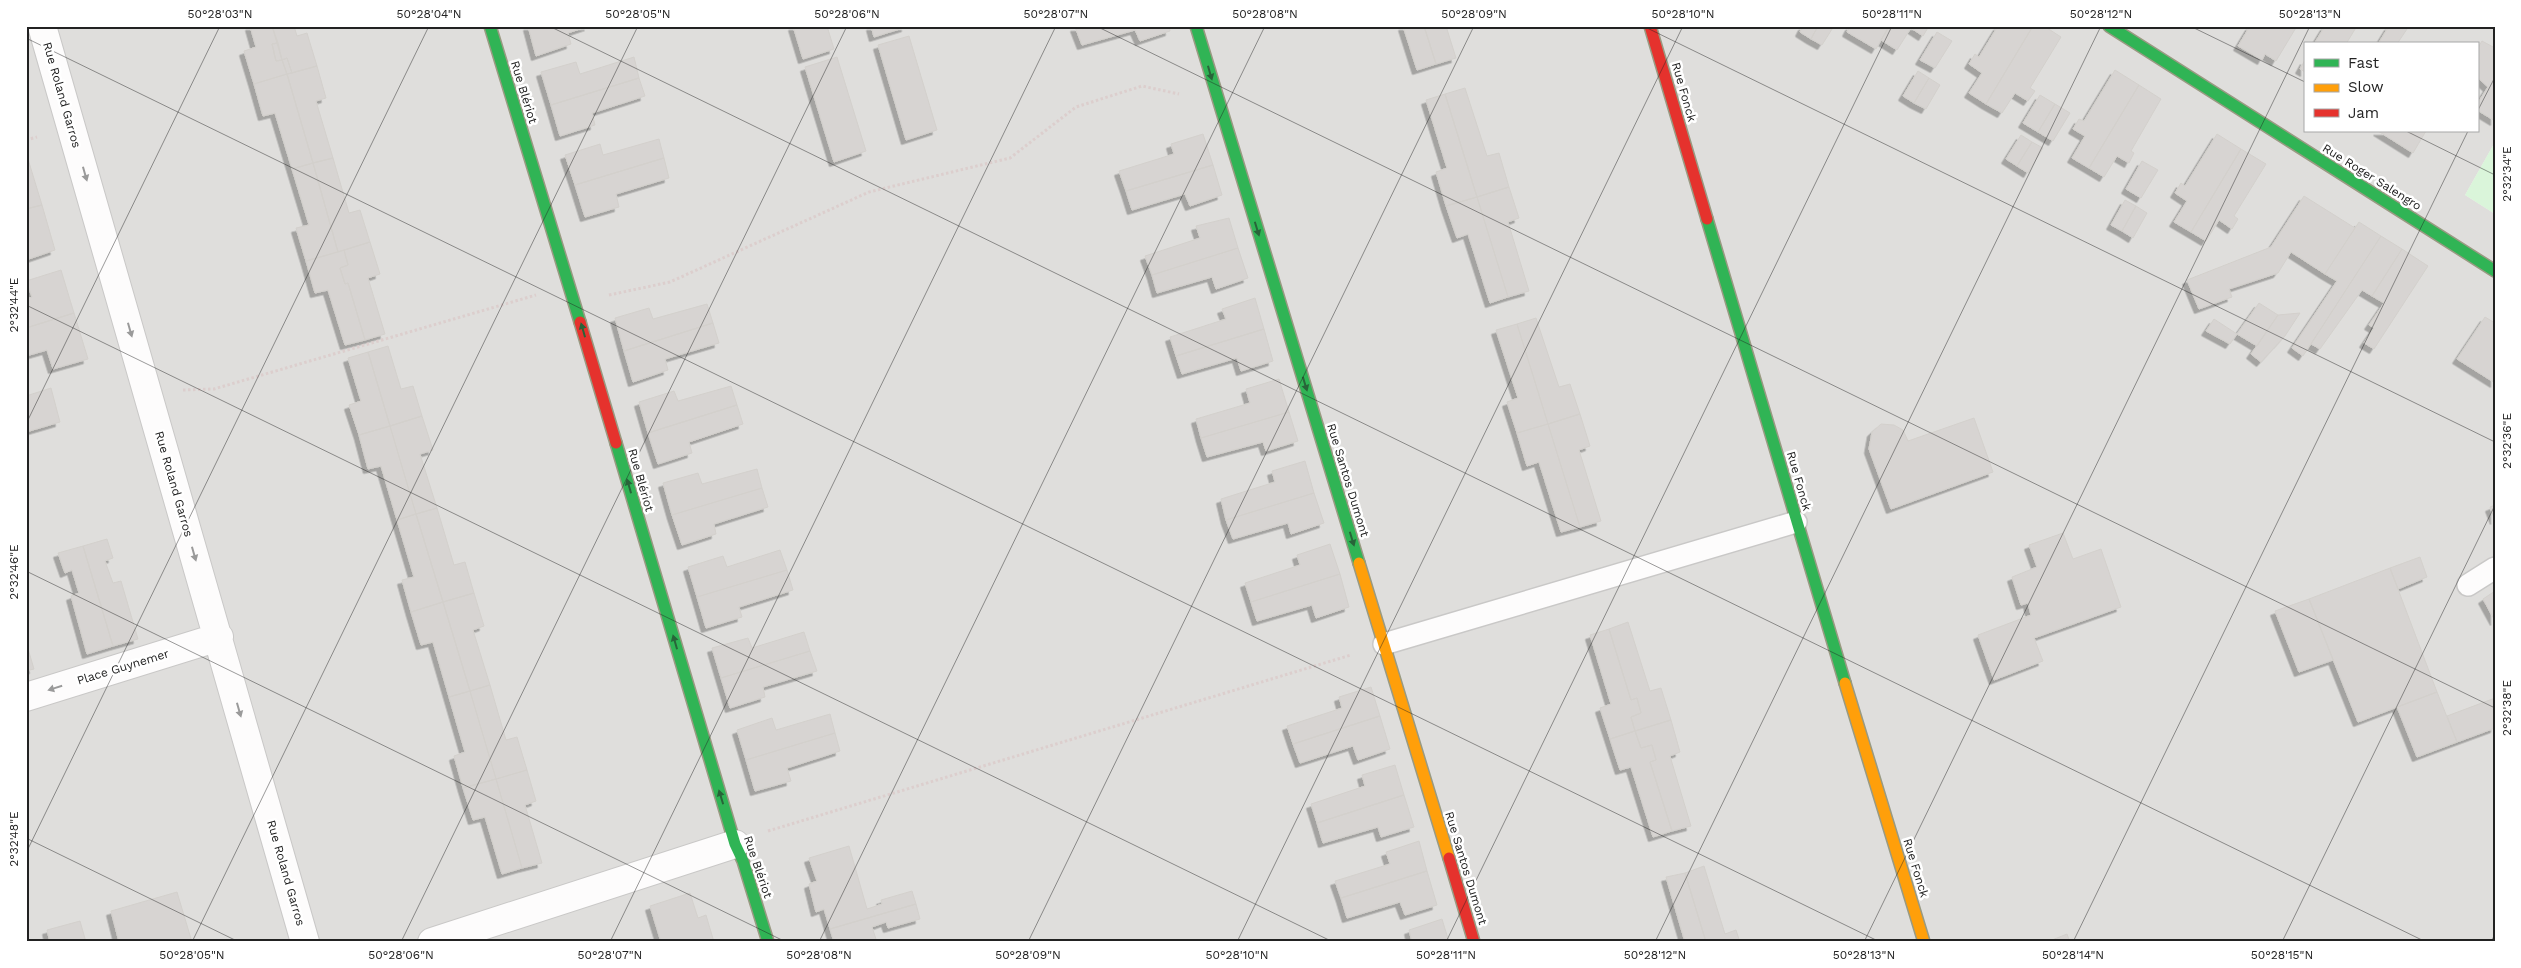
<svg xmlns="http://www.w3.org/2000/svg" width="2521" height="968" viewBox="0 0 2521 968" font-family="'Work Sans',sans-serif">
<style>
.residential{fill:#dfdedc;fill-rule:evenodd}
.park{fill:#daf5da}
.building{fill:#d7d4d2;stroke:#d3d0cc;filter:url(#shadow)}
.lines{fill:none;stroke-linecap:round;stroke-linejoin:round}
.lane-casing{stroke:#c9c8c7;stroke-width:24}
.street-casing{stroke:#c9c8c7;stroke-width:30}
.fast-casing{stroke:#999a82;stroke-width:14}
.slow-casing{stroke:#999a82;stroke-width:14}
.jam-casing{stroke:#999a82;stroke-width:14}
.path{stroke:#dccecd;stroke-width:3;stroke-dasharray:2.5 2.5;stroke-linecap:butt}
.lane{stroke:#fdfcfc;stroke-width:21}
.street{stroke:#fdfcfc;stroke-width:28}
.fast{stroke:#30b455;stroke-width:11}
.slow{stroke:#ff9f0a;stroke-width:11}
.jam{stroke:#e5322d;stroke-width:11}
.oneway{fill:#286439}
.oneway2{fill:#9a9a9a}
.ticks{fill:none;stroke:#222;stroke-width:1;stroke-opacity:0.45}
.labels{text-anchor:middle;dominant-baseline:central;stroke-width:5;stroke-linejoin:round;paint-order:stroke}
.street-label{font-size:12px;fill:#222;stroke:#fff}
.neatline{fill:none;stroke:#222;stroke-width:2}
.ticks-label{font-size:12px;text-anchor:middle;fill:#222}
</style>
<defs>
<filter id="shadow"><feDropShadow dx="-4.5" dy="4.5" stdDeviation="0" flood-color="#0004"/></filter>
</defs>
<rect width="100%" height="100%" fill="#f0eeeb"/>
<path class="residential" d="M 26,26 L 2495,26 L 2495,142 L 2465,195 L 2495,214 L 2495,942 L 26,942 ZM 2305,44 L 2477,44 L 2477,131 L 2305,131 Z"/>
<path class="park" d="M 2495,142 L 2495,214 L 2465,195 Z"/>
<path class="building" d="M 250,26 L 272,26 L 278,43 L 272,44 L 276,61 L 282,60 L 287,74 L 254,84 L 244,51 L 256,47 Z
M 272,26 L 294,26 L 297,36 L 307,33 L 317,66 L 292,73 L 287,58 L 282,60 Z
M 528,26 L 589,26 L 568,33 L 571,44 L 536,56 Z
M 793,26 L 827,26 L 834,49 L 803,59 Z
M 871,26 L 906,26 L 906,27 L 874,37 Z
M 1169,26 L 1170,31 L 1140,41 L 1135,30 L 1082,45 L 1075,27 Z
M 1403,26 L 1424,26 L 1436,64 L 1417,70 Z
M 1424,26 L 1446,26 L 1456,58 L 1436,64 Z
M 1803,26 L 1818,26 L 1811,39 L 1800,32 Z
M 1818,26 L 1834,26 L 1822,45 L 1811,39 Z
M 1850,26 L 1889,26 L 1876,49 L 1847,32 Z
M 1890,26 L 1929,26 L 1923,36 L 1911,28 L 1897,50 L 1881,40 Z
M 1998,26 L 2033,26 L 1986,104 L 1969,93 L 1982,73 L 1969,64 L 1975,54 L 1979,57 Z
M 2033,26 L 2044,26 L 2061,37 L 2030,88 L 2035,91 L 2028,101 L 2015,93 L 2002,113 L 1986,104 Z
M 2250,26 L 2297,26 L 2276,61 L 2265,54 L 2262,60 L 2238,46 Z
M 2325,26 L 2357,26 L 2346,44 L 2314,44 Z
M 2389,26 L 2409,26 L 2397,44 L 2378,44 Z
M 1937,32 L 1952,41 L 1935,68 L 1920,60 Z
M 909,36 L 937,130 L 906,140 L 878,45 Z
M 2482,41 L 2495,48 L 2495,121 L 2477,110 L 2477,104 L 2488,87 L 2477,77 L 2477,49 Z
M 278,43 L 282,60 L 276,61 L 272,44 Z
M 634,57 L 639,78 L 551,105 L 541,72 L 576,62 L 580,74 Z
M 837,57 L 866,151 L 834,162 L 805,67 Z
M 287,58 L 292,73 L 287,74 L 282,60 Z
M 2305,60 L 2305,72 L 2300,69 Z
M 317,66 L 326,98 L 316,101 L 333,158 L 313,163 L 287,74 Z
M 2115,70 L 2139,85 L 2089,168 L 2072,158 L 2085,136 L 2073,129 L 2079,119 L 2084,121 Z
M 1918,71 L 1929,78 L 1914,103 L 1903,96 Z
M 287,74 L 313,163 L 292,169 L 275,113 L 263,116 L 254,84 Z
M 639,78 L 645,96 L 592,113 L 595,125 L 560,136 L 551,105 Z
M 1929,78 L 1940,85 L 1926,109 L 1914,103 Z
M 2139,85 L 2161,99 L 2131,151 L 2134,153 L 2129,163 L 2117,156 L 2104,177 L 2089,168 Z
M 1465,88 L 1487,156 L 1499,153 L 1509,187 L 1477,197 L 1445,94 Z
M 1445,94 L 1477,197 L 1446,206 L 1436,172 L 1447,168 L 1426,100 Z
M 2040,95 L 2055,104 L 2038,132 L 2023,123 Z
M 2055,104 L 2070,113 L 2053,141 L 2038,132 Z
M 2378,131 L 2426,131 L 2413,153 Z
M 1203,134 L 1213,165 L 1126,191 L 1119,171 L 1174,154 L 1171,144 Z
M 2217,134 L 2241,149 L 2191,232 L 2174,222 L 2187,201 L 2175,193 L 2181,183 L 2185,186 Z
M 2021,135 L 2032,142 L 2017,166 L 2006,159 Z
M 659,139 L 664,158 L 575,185 L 565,155 L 600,144 L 603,155 Z
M 2032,142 L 2043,148 L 2028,173 L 2017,166 Z
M 2241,149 L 2266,164 L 2234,216 L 2238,219 L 2232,229 L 2219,220 L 2206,241 L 2191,232 Z
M 333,158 L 349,213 L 360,210 L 370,242 L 338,252 L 313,163 Z
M 664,158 L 669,178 L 616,194 L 619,207 L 585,217 L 575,185 Z
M 28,159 L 42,205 L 26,209 L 26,160 Z
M 2142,161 L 2158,170 L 2141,198 L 2126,189 Z
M 313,163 L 338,252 L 306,261 L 296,228 L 309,225 L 292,169 Z
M 1213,165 L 1222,195 L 1190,206 L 1185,194 L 1132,210 L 1126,191 Z
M 1509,187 L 1519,218 L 1508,222 L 1529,291 L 1508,297 L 1477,197 Z
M 2304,196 L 2355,228 L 2325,274 L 2291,252 L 2278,273 L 2229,289 L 2232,297 L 2199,309 L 2187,280 L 2271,247 Z
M 1477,197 L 1508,297 L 1490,303 L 1468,234 L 1457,238 L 1446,206 Z
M 2125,200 L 2136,206 L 2122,231 L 2111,225 Z
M 42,205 L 55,250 L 26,260 L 26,209 Z
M 2136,206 L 2147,213 L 2133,238 L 2122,231 Z
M 1229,218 L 1238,248 L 1152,275 L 1145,256 L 1200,238 L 1196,226 Z
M 2359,222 L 2381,236 L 2303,356 L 2292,348 L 2337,281 L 2325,274 Z
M 2381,236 L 2402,249 L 2372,296 L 2362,290 L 2320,349 L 2311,344 Z
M 370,242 L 380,274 L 368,278 L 385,334 L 365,340 L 348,283 L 345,284 L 340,268 L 348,265 L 344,250 Z
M 1238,248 L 1248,278 L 1216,289 L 1212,277 L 1157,293 L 1152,275 Z
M 2402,249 L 2428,266 L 2374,349 L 2364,343 L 2374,328 L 2369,325 L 2384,303 L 2372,296 Z
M 344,250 L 348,265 L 340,268 L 345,284 L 348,283 L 365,340 L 345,345 L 328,290 L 315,293 L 306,261 Z
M 61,270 L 74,313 L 26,328 L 26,299 L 32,297 L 26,281 Z
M 1255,298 L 1264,329 L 1176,356 L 1170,337 L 1226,319 L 1222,309 Z
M 2259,303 L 2278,315 L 2257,346 L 2237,334 Z
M 707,304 L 713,323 L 624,351 L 615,318 L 649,308 L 653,319 Z
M 74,313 L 88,359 L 53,369 L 47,350 L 26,356 L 26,328 Z
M 2300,313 L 2285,336 L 2261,362 L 2251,354 L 2278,315 Z
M 2485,317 L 2495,323 L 2495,383 L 2457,359 Z
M 1536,318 L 1559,387 L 1570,384 L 1580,414 L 1548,424 L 1517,324 Z
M 2214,319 L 2237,334 L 2230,344 L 2206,331 Z
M 713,323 L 719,343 L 665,359 L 668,370 L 633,382 L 624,351 Z
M 1517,324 L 1548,424 L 1517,433 L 1507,402 L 1518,398 L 1496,330 Z
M 1264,329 L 1273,361 L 1241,371 L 1237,358 L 1182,374 L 1176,356 Z
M 388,346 L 401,389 L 413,386 L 422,416 L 390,426 L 368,352 Z
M 368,352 L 390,426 L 359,435 L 349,405 L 361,401 L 348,358 Z
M 1279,379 L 1289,412 L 1201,438 L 1196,419 L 1250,403 L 1246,389 Z
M 731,386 L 737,405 L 648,433 L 639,402 L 674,391 L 678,401 Z
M 51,388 L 60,422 L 26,432 L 26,396 Z
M 737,405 L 743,424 L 689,442 L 692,453 L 658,464 L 648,433 Z
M 1289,412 L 1298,441 L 1266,451 L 1263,442 L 1207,457 L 1201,438 Z
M 1580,414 L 1590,446 L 1579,450 L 1601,521 L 1580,527 L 1548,424 Z
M 422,416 L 433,450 L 420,454 L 437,508 L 416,514 L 390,426 Z
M 1974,418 L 1993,472 L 1891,509 L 1869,449 L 1872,432 L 1881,424 L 1894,425 L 1903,430 L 1908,441 Z
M 1548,424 L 1580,527 L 1561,532 L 1539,462 L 1527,466 L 1517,433 Z
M 390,426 L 416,514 L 397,520 L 381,466 L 368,469 L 359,435 Z
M 1305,461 L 1314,493 L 1226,520 L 1221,499 L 1275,482 L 1272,471 Z
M 757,469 L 762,488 L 672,515 L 663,483 L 698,473 L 702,484 Z
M 762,488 L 768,507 L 714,524 L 716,534 L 682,545 L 672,515 Z
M 1314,493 L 1324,523 L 1291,534 L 1288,523 L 1233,539 L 1226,520 Z
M 2495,505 L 2495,520 L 2490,507 Z
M 437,508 L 454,565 L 465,562 L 474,593 L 443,602 L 416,514 Z
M 416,514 L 443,602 L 411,612 L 402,580 L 414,577 L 397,520 Z
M 2063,533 L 2073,559 L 2101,549 L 2121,607 L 2034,638 L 2043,661 L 1994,680 L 1978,635 L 2031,615 L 2028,603 L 2021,605 L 2012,577 L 2037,567 L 2029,545 Z
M 107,539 L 113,558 L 105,561 L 113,583 L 121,581 L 138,639 L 113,646 L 83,546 Z
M 1330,544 L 1340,574 L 1251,602 L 1245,583 L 1300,565 L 1297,555 Z
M 83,546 L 113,646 L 87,654 L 71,596 L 79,593 L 72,570 L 65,573 L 58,553 Z
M 780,550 L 787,570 L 697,597 L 688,567 L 723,556 L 727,567 Z
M 2420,557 L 2427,577 L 2398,589 L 2390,568 Z
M 2390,568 L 2437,692 L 2358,722 L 2309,599 Z
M 787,570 L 793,590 L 739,607 L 742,617 L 706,628 L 697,597 Z
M 1340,574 L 1349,607 L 1316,618 L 1312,605 L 1257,621 L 1251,602 Z
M 2495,591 L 2495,621 L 2483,599 Z
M 474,593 L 484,626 L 473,630 L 490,685 L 470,691 L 443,602 Z
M 2309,599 L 2333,660 L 2299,672 L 2275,611 Z
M 443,602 L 470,691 L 449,697 L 433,642 L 421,645 L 411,612 Z
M 1628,622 L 1650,691 L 1661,688 L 1671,720 L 1635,731 L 1631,717 L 1641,713 L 1637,698 L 1631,700 L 1609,629 Z
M 1609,629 L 1631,700 L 1637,698 L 1641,713 L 1631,717 L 1635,731 L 1610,739 L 1600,708 L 1611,704 L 1590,635 Z
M 804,632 L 810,651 L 721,678 L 712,648 L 748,638 L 752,648 Z
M 26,642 L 34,669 L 26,671 Z
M 810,651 L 817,671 L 763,687 L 765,697 L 730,708 L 721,678 Z
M 490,685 L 506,740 L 517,737 L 527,770 L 496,779 L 470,691 Z
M 1371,687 L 1380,716 L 1293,744 L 1287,726 L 1342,708 L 1339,697 Z
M 470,691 L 496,779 L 463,788 L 454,756 L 465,752 L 449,697 Z
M 2437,692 L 2457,742 L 2417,757 L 2397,707 Z
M 2495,698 L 2495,728 L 2457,742 L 2447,716 Z
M 830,714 L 835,733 L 746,760 L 737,730 L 772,718 L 776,730 Z
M 1380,716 L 1390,749 L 1358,760 L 1353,746 L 1300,763 L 1293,744 Z
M 1671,720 L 1680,752 L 1670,756 L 1691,826 L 1672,831 L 1650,762 L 1656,760 L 1652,745 L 1641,748 L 1635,731 Z
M 1635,731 L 1641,748 L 1652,745 L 1656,760 L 1650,762 L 1672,831 L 1653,837 L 1631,767 L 1620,770 L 1610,739 Z
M 835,733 L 840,751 L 787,768 L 791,781 L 755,791 L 746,760 Z
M 1395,765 L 1404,795 L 1317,823 L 1311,804 L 1365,786 L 1362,775 Z
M 527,770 L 536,801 L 525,805 L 542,863 L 522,868 L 496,779 Z
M 496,779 L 522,868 L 502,874 L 485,817 L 473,820 L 463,788 Z
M 1404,795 L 1414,827 L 1381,837 L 1378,827 L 1323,843 L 1317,823 Z
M 1419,841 L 1427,871 L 1341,898 L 1335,881 L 1390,864 L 1386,852 Z
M 849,846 L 867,909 L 882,904 L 881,900 L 912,891 L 916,904 L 830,929 L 824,909 L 816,912 L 809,884 L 817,881 L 809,858 Z
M 1704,866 L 1725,934 L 1736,930 L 1740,942 L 1706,942 L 1685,873 Z
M 1427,871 L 1437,905 L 1405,915 L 1400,902 L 1347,918 L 1341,898 Z
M 1685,873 L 1706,942 L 1685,942 L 1666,877 Z
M 177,892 L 192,942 L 119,942 L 111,911 Z
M 690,893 L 698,918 L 706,915 L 714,942 L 661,942 L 650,906 Z
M 916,904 L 920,919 L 888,928 L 886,922 L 872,927 L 877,942 L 834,942 L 830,929 Z
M 1442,919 L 1449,942 L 1412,942 L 1409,930 Z
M 80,921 L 86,942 L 50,942 L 47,930 Z
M 2067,934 L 2070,942 L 2047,942 Z"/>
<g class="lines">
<defs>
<path id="lane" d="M 2468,585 L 2495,568
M 1384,644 L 1796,522"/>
<path id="street" d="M 42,26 L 305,942
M 26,697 L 219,637
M 432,942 L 735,844"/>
<path id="fast" d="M 490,26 L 580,322
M 1196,26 L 1359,563
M 2109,26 L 2495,271
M 1707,219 L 1845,683
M 616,443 L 735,844 L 743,861 L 768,942"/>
<path id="slow" d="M 1359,563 L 1449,858
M 1845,683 L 1924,942"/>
<path id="jam" d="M 1650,26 L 1707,219
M 580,322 L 616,443
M 1449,858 L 1474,942"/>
</defs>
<use href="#lane" class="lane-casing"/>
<use href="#street" class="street-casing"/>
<use href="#fast" class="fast-casing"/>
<use href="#slow" class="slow-casing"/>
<use href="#jam" class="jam-casing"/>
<path class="path" d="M 26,140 L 37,137
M 609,295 L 670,282 L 869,192 L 1010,158 L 1076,107 L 1142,86 L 1179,94
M 183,390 L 214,389 L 536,295
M 768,831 L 1351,655"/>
<use href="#lane" class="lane"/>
<use href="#street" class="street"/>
<use href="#fast" class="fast"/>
<use href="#slow" class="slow"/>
<use href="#jam" class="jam"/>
</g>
<defs><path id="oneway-solid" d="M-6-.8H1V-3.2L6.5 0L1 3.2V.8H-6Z" transform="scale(1.25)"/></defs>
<g class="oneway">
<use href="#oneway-solid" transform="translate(1210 73) rotate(74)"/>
<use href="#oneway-solid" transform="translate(1257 229) rotate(73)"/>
<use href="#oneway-solid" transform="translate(583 330) rotate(-106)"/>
<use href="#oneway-solid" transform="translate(1305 384) rotate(73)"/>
<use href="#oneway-solid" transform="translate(629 486) rotate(-106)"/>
<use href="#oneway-solid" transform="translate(1352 539) rotate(73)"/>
<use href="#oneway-solid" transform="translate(675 642) rotate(-106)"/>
<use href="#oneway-solid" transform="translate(721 797) rotate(-107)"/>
</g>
<g class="oneway2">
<use href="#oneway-solid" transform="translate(85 174) rotate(74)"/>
<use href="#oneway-solid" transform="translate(130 330) rotate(74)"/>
<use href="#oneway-solid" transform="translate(194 554) rotate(74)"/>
<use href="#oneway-solid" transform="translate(55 688) rotate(163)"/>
<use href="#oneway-solid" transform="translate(239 710) rotate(74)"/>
</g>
<path class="ticks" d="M 549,26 L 2426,942M 1096,26 L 2495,708M 1643,26 L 2495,442M 2190,26 L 2305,82M 26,38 L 1880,942M 2477,112 L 2495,77M 2406,131 L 2495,175M 26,305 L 1333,942M 26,424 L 220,26M 26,571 L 786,942M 26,838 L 239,942M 26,853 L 429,26M 192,942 L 638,26M 401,942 L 847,26M 610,942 L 1056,26M 819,942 L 1265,26M 1028,942 L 1474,26M 1237,942 L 1683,26M 1446,942 L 1892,26M 1655,942 L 2101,26M 1864,942 L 2310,26M 2073,942 L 2468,131M 2282,942 L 2495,505M 2491,942 L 2495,934"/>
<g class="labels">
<g class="street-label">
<text transform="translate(524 92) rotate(73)">Rue Blériot</text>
<text transform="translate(1684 92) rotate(74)">Rue Fonck</text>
<text transform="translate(62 95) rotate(74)">Rue Roland Garros</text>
<text transform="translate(2372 177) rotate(32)">Rue Roger Salengro</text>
<text transform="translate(641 480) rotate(74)">Rue Blériot</text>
<text transform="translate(1348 480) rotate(73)">Rue Santos Dumont</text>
<text transform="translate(1799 481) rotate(74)">Rue Fonck</text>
<text transform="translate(174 484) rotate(74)">Rue Roland Garros</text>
<text transform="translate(123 667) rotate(-17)">Place Guynemer</text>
<text transform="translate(758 867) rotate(71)">Rue Blériot</text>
<text transform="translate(1466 868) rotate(73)">Rue Santos Dumont</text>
<text transform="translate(1916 868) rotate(73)">Rue Fonck</text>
<text transform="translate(286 873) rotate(74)">Rue Roland Garros</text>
</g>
</g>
<rect width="2521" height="968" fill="none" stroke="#ffffff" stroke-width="55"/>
<rect x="2304" y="42" width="175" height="90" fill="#ffffff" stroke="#a7a7a7"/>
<rect x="2314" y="59" width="25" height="8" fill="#30b455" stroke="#a7a7a7"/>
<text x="2348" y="68" font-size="15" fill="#222222">Fast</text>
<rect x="2314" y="84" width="25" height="8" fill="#ff9f0a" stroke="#a7a7a7"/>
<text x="2348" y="92" font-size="15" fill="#222222">Slow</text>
<rect x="2314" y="109" width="25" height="8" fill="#e5322d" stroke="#a7a7a7"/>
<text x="2348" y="118" font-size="15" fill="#222222">Jam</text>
<rect x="28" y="28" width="2466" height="912" class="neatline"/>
<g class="ticks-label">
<text x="220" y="18">50°28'03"N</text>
<text x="429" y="18">50°28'04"N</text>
<text x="638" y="18">50°28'05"N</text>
<text x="847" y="18">50°28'06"N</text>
<text x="1056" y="18">50°28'07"N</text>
<text x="1265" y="18">50°28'08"N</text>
<text x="1474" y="18">50°28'09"N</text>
<text x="1683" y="18">50°28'10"N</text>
<text x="1892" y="18">50°28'11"N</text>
<text x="2101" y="18">50°28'12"N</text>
<text x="2310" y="18">50°28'13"N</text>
<text transform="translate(2507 174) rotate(-90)" y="4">2°32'34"E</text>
<text transform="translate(14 305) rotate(-90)" y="4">2°32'44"E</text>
<text transform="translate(2507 441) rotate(-90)" y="4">2°32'36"E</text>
<text transform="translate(14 572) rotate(-90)" y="4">2°32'46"E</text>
<text transform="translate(2507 708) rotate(-90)" y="4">2°32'38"E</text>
<text transform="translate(14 839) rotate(-90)" y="4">2°32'48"E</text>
<text x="192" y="959">50°28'05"N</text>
<text x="401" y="959">50°28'06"N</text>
<text x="610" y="959">50°28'07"N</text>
<text x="819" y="959">50°28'08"N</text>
<text x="1028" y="959">50°28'09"N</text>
<text x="1237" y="959">50°28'10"N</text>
<text x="1446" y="959">50°28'11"N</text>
<text x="1655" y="959">50°28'12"N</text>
<text x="1864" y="959">50°28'13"N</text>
<text x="2073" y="959">50°28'14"N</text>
<text x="2282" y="959">50°28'15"N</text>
</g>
</svg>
